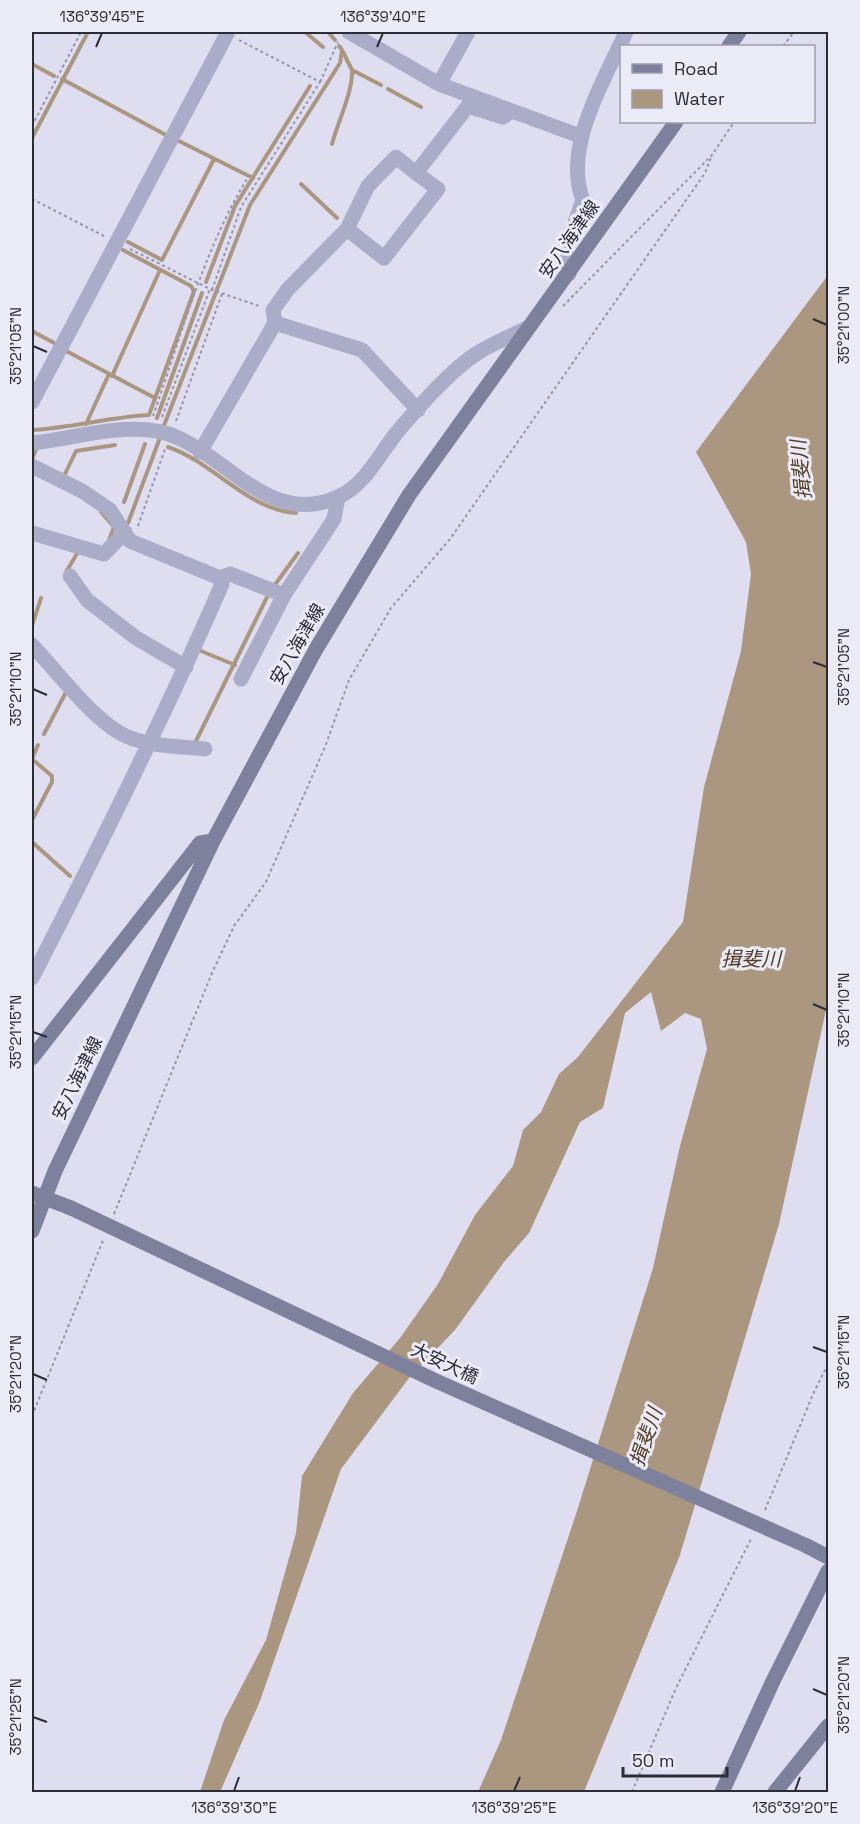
<svg xmlns="http://www.w3.org/2000/svg" width="860" height="1824" viewBox="0 0 860 1824" font-family="'Space Grotesk','Noto Sans JP',sans-serif">
<style>
.water{fill:#ab9780}
.lines{fill:none;stroke-linecap:round;stroke-linejoin:round}
.stream{stroke:#ab9780;stroke-width:4}
.path{stroke:#9294af;stroke-width:2;stroke-dasharray:3 3;stroke-linecap:butt}
.minor{stroke:#abadc8;stroke-width:15}
.tertiary{stroke:#abadc8;stroke-width:15}
.secondary{stroke:#7d819b;stroke-width:15}
.secondary-bridge{stroke:#7d819b;stroke-width:15}
.ticks{fill:none;stroke:#2a2c36;stroke-width:2}
.labels{text-anchor:middle;dominant-baseline:central;stroke-width:6;stroke-linejoin:round;paint-order:stroke}
.street-label{font-size:18px;fill:#2a2c36;stroke:#ebebf8}
.water-label{font-size:20px;font-style:italic;fill:#543e23;stroke:#ebebf8}
.neatline{fill:none;stroke:#2a2c36;stroke-width:2}
.ticks-label{font-size:15px;text-anchor:middle;fill:#2a2c36}
</style>
<rect width="100%" height="100%" fill="#dfdef1"/>
<path class="water" d="M 828,275 L 828,1001 L 779,1224 L 680,1555 L 584,1792 L 478,1792 L 501,1740 L 576,1514 L 653,1268 L 680,1146 L 707,1049 L 701,1019 L 685,1013 L 661,1031 L 651,992 L 625,1013 L 603,1108 L 580,1122 L 529,1233 L 504,1262 L 455,1330 L 409,1378 L 341,1469 L 260,1701 L 220,1792 L 200,1792 L 224,1720 L 266,1640 L 296,1533 L 302,1476 L 353,1393 L 400,1338 L 438,1284 L 475,1215 L 513,1166 L 523,1130 L 541,1112 L 559,1074 L 578,1057 L 683,922 L 704,787 L 741,651 L 751,574 L 746,542 L 696,452 Z"/>
<g class="lines">
<path class="stream" d="M 305,32 L 323,47
M 328,32 L 335,40
M 343,52 L 352,70 L 381,85
M 32,64 L 54,76
M 62,79 L 166,135
M 388,89 L 421,107
M 32,138 L 88,32
M 179,141 L 253,178
M 332,144 C 338,121 353,92 352,70
M 301,184 L 337,218
M 128,242 L 162,260 L 214,159
M 206,282 L 235,206 L 310,86
M 32,331 L 56,344
M 68,352 L 155,398
M 112,376 L 160,270
M 157,418 L 202,293
M 86,424 L 109,374
M 163,428 L 250,205 L 340,63 L 342,50 L 339,46
M 32,430 C 72,428 109,417 149,415 L 194,291 L 191,286 L 123,250
M 168,447 C 213,462 248,510 296,513
M 32,459 L 36,450
M 64,476 L 76,451 L 115,445
M 124,502 L 145,444
M 101,512 L 114,527 L 109,540
M 128,523 L 161,435
M 66,572 L 78,552
M 274,586 L 298,553
M 32,626 L 41,598
M 201,651 L 235,665
M 44,734 L 65,694
M 196,741 L 269,593
M 32,820 L 52,782 L 52,776 L 32,759 L 38,745
M 32,842 L 70,876"/>
<path class="path" d="M 783,46 L 794,32
M 320,82 L 338,42
M 32,126 L 81,32
M 32,199 L 104,236
M 130,249 L 212,290 L 259,306
M 212,290 L 241,207 L 320,82 L 239,40
M 563,306 L 712,155 L 734,122
M 153,416 C 181,337 203,251 247,179
M 162,417 L 210,289
M 176,421 L 222,294
M 138,526 L 165,449
M 114,1214 L 212,973 L 234,926 L 266,882 L 325,747 L 349,680 L 391,608 L 450,539 L 705,173 L 712,155
M 32,1416 L 104,1238
M 765,1510 L 814,1392 L 828,1364
M 632,1792 L 676,1688 L 752,1537"/>
<path class="minor" d="M 349,32 L 439,84 L 580,136
M 439,84 L 468,32
M 347,229 L 384,258 L 438,189 L 416,173 L 468,106 L 503,117 L 511,111
M 569,274 L 565,251 L 583,200 C 562,148 605,79 626,32
M 275,323 L 362,350 L 418,410
M 32,402 L 228,32
M 200,452 L 275,323 L 273,310 L 288,289 L 347,229 L 368,186 L 396,157 L 416,173
M 32,466 L 82,491 L 110,510 L 130,541 L 220,578 L 230,574 L 284,595
M 32,533 L 104,554 L 125,532
M 70,576 L 87,600 L 136,638 L 186,667
M 32,645 C 56,670 90,716 120,733 C 144,747 178,746 205,749
M 241,679 L 284,595 L 334,519 L 338,497
M 32,978 C 99,848 164,718 222,584 L 220,578"/>
<path class="tertiary" d="M 32,443 C 70,439 111,426 149,430 C 216,435 262,532 338,497 C 366,485 380,452 399,430 C 417,408 450,372 473,356 C 490,344 511,336 529,327"/>
<path class="secondary" d="M 729,46 L 739,32
M 32,1058 L 200,843 L 213,841
M 32,1193 L 71,1208
M 32,1231 L 55,1171 L 213,841 L 316,649 L 409,495 L 676,122
M 807,1546 L 828,1557
M 722,1792 L 773,1681 L 828,1571
M 775,1792 L 828,1726"/>
<path class="secondary-bridge" d="M 71,1208 L 436,1381 L 807,1546"/>
</g>
<path class="ticks" d="M 96,47 L 102,33M 377,47 L 383,33M 813,319 L 827,325M 33,346 L 47,352M 813,662 L 827,667M 33,689 L 47,695M 813,1004 L 827,1010M 33,1032 L 47,1037M 813,1347 L 827,1352M 33,1374 L 47,1380M 813,1689 L 827,1695M 33,1717 L 47,1722M 234,1791 L 239,1777M 514,1791 L 520,1777M 795,1791 L 800,1777"/>
<g class="labels">
<g class="street-label">
<text transform="translate(569 239) rotate(-55)">安八海津線</text>
<text transform="translate(297 644) rotate(-60)">安八海津線</text>
<text transform="translate(77 1078) rotate(-64)">安八海津線</text>
<text transform="translate(445 1363) rotate(25)">大安大橋</text>
</g>
<g class="water-label">
<text transform="translate(801 470) rotate(-96)">揖斐川</text>
<text x="751" y="959">揖斐川</text>
<text transform="translate(646 1437) rotate(-71)">揖斐川</text>
</g>
</g>
<rect width="860" height="1824" fill="none" stroke="#ebebf8" stroke-width="66"/>
<rect x="620" y="45" width="195" height="78" fill="#ebebf8" stroke="#9e9faa" stroke-width="1.5"/>
<rect x="632" y="64" width="30" height="9" fill="#7d819b" stroke="#9e9faa" stroke-width="1.5"/>
<text x="674" y="75" font-size="18" fill="#2a2c36">Road</text>
<rect x="632" y="90" width="30" height="18" fill="#ab9780" stroke="#9e9faa" stroke-width="1.5"/>
<text x="674" y="105" font-size="18" fill="#2a2c36">Water</text>
<path d="M623 1767v9h104v-9" fill="none" stroke="#2a2c36" stroke-width="3"/>
<text x="632" y="1767" font-size="18" fill="#2a2c36" stroke="#ebebf8" stroke-width="4.5" paint-order="stroke">50 m</text>
<rect x="33" y="33" width="794" height="1758" class="neatline"/>
<g class="ticks-label">
<text x="102" y="22">136°39'45"E</text>
<text x="383" y="22">136°39'40"E</text>
<text transform="translate(844 325) rotate(-90)" y="5">35°21'00"N</text>
<text transform="translate(16 346) rotate(-90)" y="5">35°21'05"N</text>
<text transform="translate(844 667) rotate(-90)" y="5">35°21'05"N</text>
<text transform="translate(16 689) rotate(-90)" y="5">35°21'10"N</text>
<text transform="translate(844 1010) rotate(-90)" y="5">35°21'10"N</text>
<text transform="translate(16 1032) rotate(-90)" y="5">35°21'15"N</text>
<text transform="translate(844 1352) rotate(-90)" y="5">35°21'15"N</text>
<text transform="translate(16 1374) rotate(-90)" y="5">35°21'20"N</text>
<text transform="translate(844 1695) rotate(-90)" y="5">35°21'20"N</text>
<text transform="translate(16 1717) rotate(-90)" y="5">35°21'25"N</text>
<text x="234" y="1813">136°39'30"E</text>
<text x="514" y="1813">136°39'25"E</text>
<text x="795" y="1813">136°39'20"E</text>
</g>
</svg>
